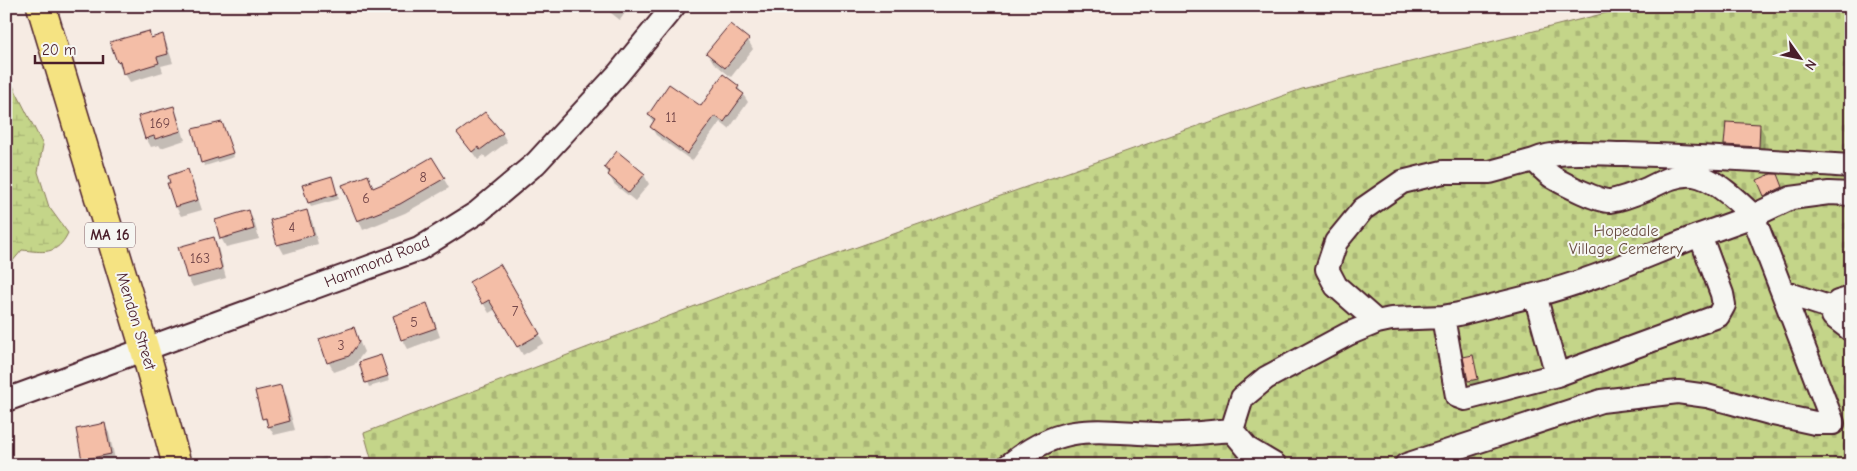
<svg xmlns="http://www.w3.org/2000/svg" width="1857" height="471" viewBox="0 0 1857 471" font-family="'Comic Neue',sans-serif">
<style>
.wetland{fill:url(#wetland-marsh);stroke:#877a5a}
.cemetery{fill:url(#cemetery-stones);stroke:#877a5a}
.shadow{fill:#0003}
.building{fill:#f4bea7;stroke:#4a1f2b}
.lines{fill:none;stroke-linecap:round;stroke-linejoin:round}
.minor-casing{stroke:#4a1f2b;stroke-width:26}
.major-casing{stroke:#4a1f2b;stroke-width:31}
.minor{stroke:#f6f6f2;stroke-width:22}
.major{stroke:#f5e382;stroke-width:28}
.labels{text-anchor:middle;dominant-baseline:central;stroke-width:4;stroke-linejoin:round;paint-order:stroke}
.number-label{font-size:14px;fill:#74474a}
.shield{fill:#f6f6f2;stroke:#7e6067;stroke-width:1}
.shield-label{font-size:15px;font-weight:bold;fill:#4a1f2b}
.park-label{font-size:16px;fill:#684c42;stroke:#f6f6f2}
.street-label{font-size:16px;fill:#4a1f2b;stroke:#f6f6f2}
</style>
<defs>
<pattern id="wetland-marsh" width="20" height="14" patternUnits="userSpaceOnUse" patternTransform="scale(1.25)"><rect width="20" height="14" fill="#c4d589"/><path d="M1 5h8M5 5V1M11 12h8M15 12V8" fill="none" stroke="#aab676"/></pattern>
<pattern id="cemetery-stones" width="16" height="16" patternUnits="userSpaceOnUse" patternTransform="scale(1.25)"><rect width="16" height="16" fill="#c4d589"/><path d="M2 7V4a2 2 0 0 1 4 0v3zM10 15v-3a2 2 0 0 1 4 0v3z" fill="#aab676"/></pattern>
</defs>
<rect width="100%" height="100%" fill="#f6ebe3"/>
<filter id="ink" filterUnits="userSpaceOnUse"><feTurbulence type="fractalNoise" baseFrequency=".02" numOctaves="2"/><feDisplacementMap in="SourceGraphic" scale="10" xChannelSelector="R" yChannelSelector="G"/><feConvolveMatrix kernelMatrix="1 2 1 2 8 2 1 2 1" color-interpolation-filters="sRGB"/></filter>
<g filter="url(#ink)">
<path class="wetland" d="M 6,72 L 43,145 L 38,172 L 49,207 L 68,233 C 57,256 43,252 22,250 L 6,269 Z"/>
<path class="cemetery" d="M 1634,6 L 1851,6 L 1851,465 L 373,465 L 364,433 L 750,285 L 1302,89 Z"/>
<path class="shadow" d="M 602,6 L 630,6 L 620,20 Z
M 148,32 L 152,39 L 162,36 L 167,45 L 173,63 L 161,66 L 163,72 L 130,82 L 118,62 L 112,43 Z
M 748,40 L 753,49 L 731,77 L 713,62 L 708,53 Z
M 738,87 L 748,102 L 729,129 L 720,122 L 692,161 L 656,135 L 651,127 L 654,123 L 649,115 L 701,108 Z
M 173,108 L 178,117 L 185,140 L 161,148 L 159,145 L 151,147 L 146,138 Z
M 221,123 L 234,157 L 205,166 L 202,162 Z
M 1760,126 L 1765,135 L 1764,156 L 1731,154 L 1726,145 Z
M 502,133 L 507,142 L 486,158 L 484,155 L 478,160 L 459,134 Z
M 432,158 L 449,188 L 405,213 L 363,230 L 344,186 L 367,176 L 374,189 L 395,180 Z
M 605,167 L 644,175 L 649,184 L 635,201 L 614,184 Z
M 187,171 L 192,180 L 202,210 L 181,216 L 176,207 L 169,184 Z
M 331,178 L 339,199 L 311,207 L 309,202 Z
M 1780,180 L 1785,192 L 1767,200 L 1759,181 Z
M 306,211 L 312,221 L 318,244 L 284,254 L 279,245 Z
M 248,212 L 254,221 L 259,239 L 226,247 L 221,238 Z
M 213,239 L 218,248 L 226,278 L 193,287 L 188,278 Z
M 499,266 L 544,343 L 523,355 L 496,309 L 489,313 L 471,282 Z
M 427,305 L 432,314 L 440,337 L 408,349 L 403,340 L 394,317 Z
M 354,329 L 364,352 L 354,365 L 334,372 L 329,363 L 321,339 Z
M 1472,356 L 1480,383 L 1471,385 L 1469,381 Z
M 383,361 L 389,381 L 369,387 L 367,382 Z
M 280,386 L 285,395 L 295,430 L 274,435 L 264,418 Z
M 104,424 L 109,433 L 116,463 L 87,465 L 84,459 Z
M 325,457 L 329,465 L 294,465 Z"/>
<path class="building" d="M 730,24 L 749,39 L 725,68 L 706,53 Z
M 149,31 L 151,38 L 163,34 L 168,54 L 157,57 L 159,63 L 123,74 L 120,61 L 117,62 L 110,42 Z
M 723,74 L 739,86 L 737,89 L 744,94 L 724,122 L 715,116 L 687,154 L 650,127 L 655,119 L 648,115 L 669,84 L 701,106 Z
M 174,106 L 181,131 L 155,139 L 154,136 L 145,139 L 138,116 Z
M 485,112 L 503,133 L 480,150 L 478,147 L 472,152 L 457,133 Z
M 222,122 L 233,153 L 201,163 L 192,129 Z
M 1726,122 L 1760,124 L 1759,147 L 1724,145 Z
M 617,151 L 645,174 L 629,193 L 608,175 L 610,172 L 604,167 Z
M 432,157 L 445,178 L 400,204 L 357,221 L 342,185 L 368,175 L 373,188 L 394,179 Z
M 188,169 L 198,200 L 175,207 L 167,183 L 170,183 L 168,176 Z
M 1771,174 L 1778,174 L 1783,187 L 1764,196 L 1757,180 Z
M 332,176 L 337,194 L 308,203 L 302,185 Z
M 249,210 L 254,229 L 220,239 L 215,220 Z
M 307,210 L 314,235 L 277,245 L 270,220 Z
M 214,237 L 222,269 L 187,278 L 178,247 Z
M 500,264 L 540,334 L 517,347 L 489,300 L 482,304 L 469,282 Z
M 427,303 L 436,328 L 401,340 L 393,316 Z
M 354,327 L 359,342 L 349,356 L 327,363 L 319,339 Z
M 381,355 L 388,376 L 365,383 L 359,362 Z
M 1473,355 L 1478,379 L 1468,381 L 1463,357 Z
M 281,385 L 290,421 L 268,427 L 266,418 L 262,419 L 255,391 Z
M 105,423 L 111,454 L 82,460 L 76,429 Z"/>
<g class="lines">
<defs>
<path id="minor" d="M 1534,160 C 1558,149 1598,154 1625,154 C 1700,156 1775,161 1851,166
M 1783,292 L 1832,308
M 1851,298 L 1838,302 L 1832,308 L 1833,316 L 1851,330
M 1443,317 L 1459,314 L 1535,295
M 1377,322 L 1391,319 L 1443,317 L 1457,396 L 1465,399 L 1557,375 L 1718,316 L 1724,305 L 1722,294 L 1700,235 L 1753,216 L 1791,198 L 1829,193 L 1851,194
M 1557,375 L 1535,295 C 1592,281 1645,256 1700,235
M 6,400 L 419,249 L 478,212 L 536,163 L 618,74 L 674,6
M 1232,430 L 1248,449 L 1275,465
M 1009,465 C 1062,422 1093,431 1155,434 C 1180,436 1207,432 1232,430 L 1242,398 L 1266,378 L 1348,334 L 1377,322 L 1336,286 L 1327,269 L 1336,242 L 1363,209 L 1402,182 L 1443,172 L 1490,172 L 1534,160 C 1540,166 1547,174 1554,178 C 1564,184 1600,202 1610,201 C 1623,199 1635,194 1647,189 C 1661,182 1677,173 1694,175 C 1714,178 1739,202 1753,216 L 1833,423 L 1815,423 L 1773,414 L 1707,396 L 1678,392 L 1601,401 L 1406,465"/>
<path id="major" d="M 41,6 L 145,350 L 177,465"/>
</defs>
<use href="#minor" class="minor-casing"/>
<use href="#major" class="major-casing"/>
<use href="#minor" class="minor"/>
<use href="#major" class="major"/>
</g>
</g>
<g class="labels">
<g class="number-label">
<text x="671" y="117">11</text>
<text x="160" y="123">169</text>
<text x="423" y="177">8</text>
<text x="366" y="198">6</text>
<text x="292" y="227">4</text>
<text x="200" y="258">163</text>
<text x="515" y="311">7</text>
<text x="414" y="322">5</text>
<text x="341" y="345">3</text>
</g>
<rect class="shield" x="85" y="222.5" width="50" height="25" rx="4"/>
<g class="shield-label">
<text x="110" y="235">MA 16</text>
</g>
<g class="park-label">
<text x="1626" y="231">Hopedale<tspan x="1626" dy="18">Village Cemetery</tspan></text>
</g>
<g class="street-label">
<text transform="translate(377 262) rotate(-22)">Hammond Road</text>
<text transform="translate(136 321) rotate(73)">Mendon Street</text>
</g>
</g>
<rect width="1857" height="471" fill="none" stroke="#f6f6f2" stroke-width="25"/>
<rect x="12" y="12" width="1832" height="446" fill="none" stroke="#4a1f2b" stroke-width="2" filter="url(#ink)"/>
<g transform="translate(1800 58) rotate(123)" stroke="#f6f6f2" stroke-width="4" paint-order="stroke">
<path d="M0-4L9 19L0 12L-9 19Z" fill="#4a1f2b"/>
<text y="-8" font-size="14" font-weight="bold" text-anchor="middle" fill="#4a1f2b">N</text>
</g>
<path d="M35 55v8h68v-8" fill="none" stroke="#4a1f2b" stroke-width="2.5"/>
<text x="42" y="55" font-size="15" fill="#4a1f2b" stroke="#f6f6f2" stroke-width="4" paint-order="stroke">20 m</text>
</svg>
